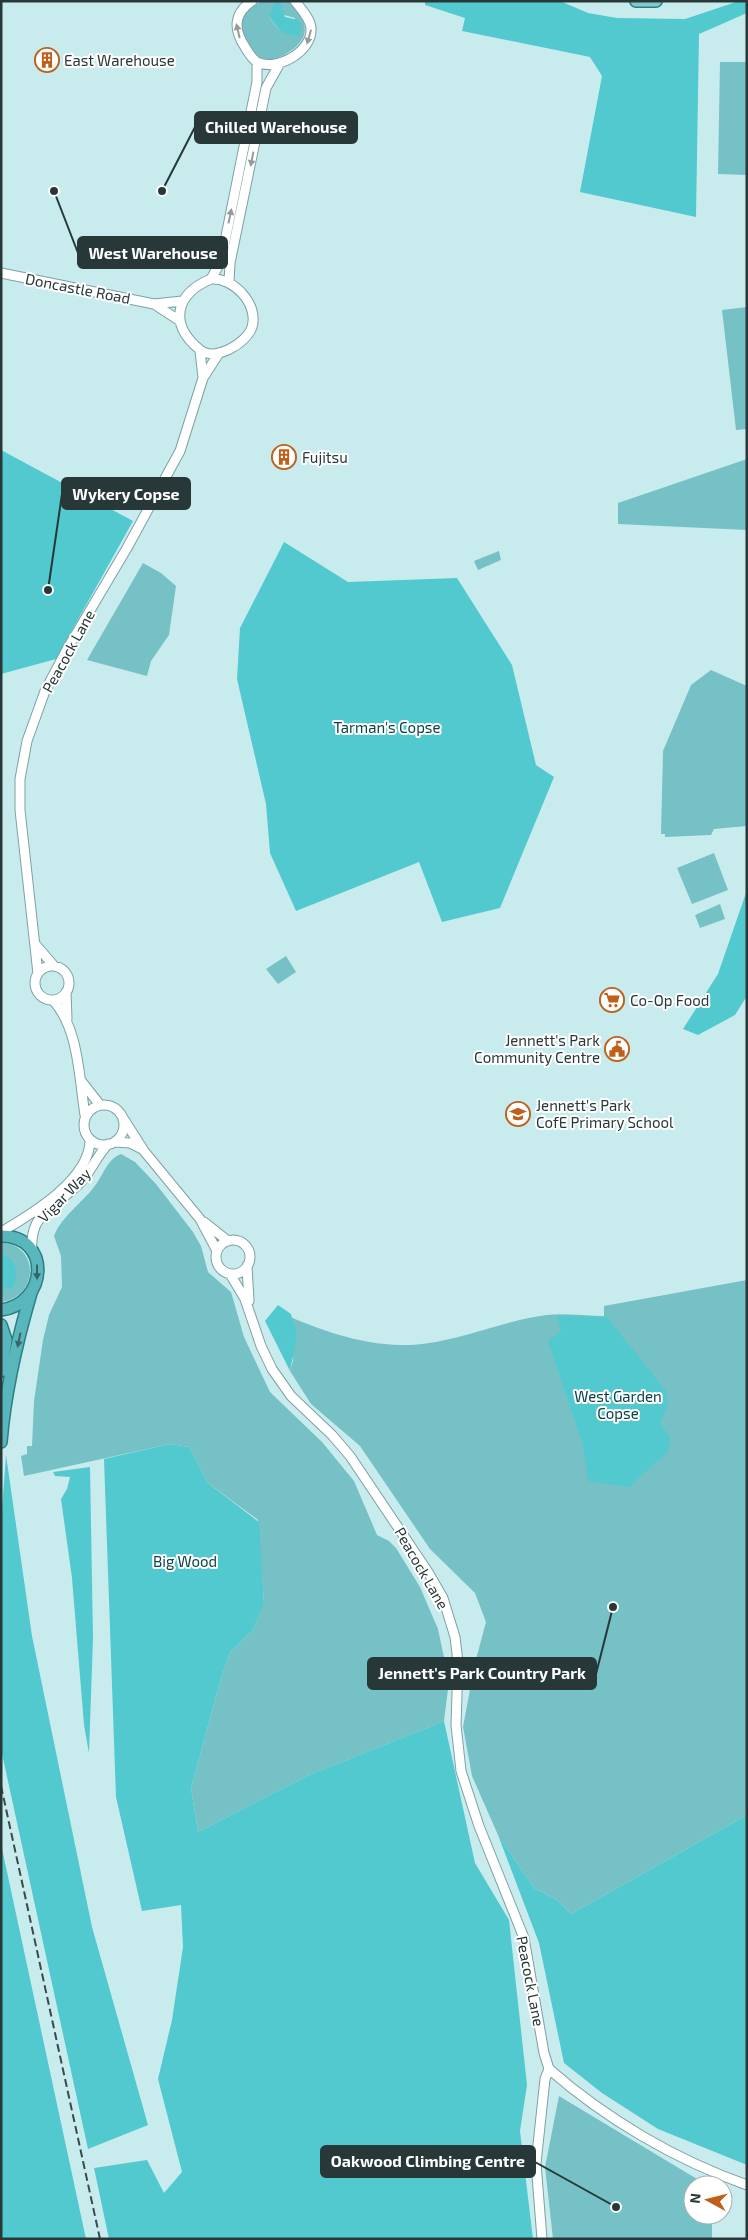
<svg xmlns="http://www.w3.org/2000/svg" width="748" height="2240" viewBox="0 0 748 2240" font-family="'Exo 2',sans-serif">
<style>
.green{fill:#75c1c6;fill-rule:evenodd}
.forest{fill:#52c8cf}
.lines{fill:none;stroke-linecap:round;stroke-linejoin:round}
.tertiary-casing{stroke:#7ea0a2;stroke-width:11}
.primary-casing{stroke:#2d7e82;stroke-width:14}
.trunk-casing{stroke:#2d7e82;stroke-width:14}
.tertiary{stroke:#fff;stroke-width:9}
.primary{stroke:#82c9cd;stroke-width:11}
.trunk{stroke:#58b7bc;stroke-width:11}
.rail{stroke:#394a4a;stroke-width:2;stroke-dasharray:8 4;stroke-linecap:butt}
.oneway{fill:#949b9b}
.oneway2{fill:#396466}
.labels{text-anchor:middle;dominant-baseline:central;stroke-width:4;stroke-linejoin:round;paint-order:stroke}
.poi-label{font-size:15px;fill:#283737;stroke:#fff;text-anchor:start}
.street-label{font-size:15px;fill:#283737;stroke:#fff}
.park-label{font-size:15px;fill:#0b4245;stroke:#fff}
.leader{fill:none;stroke:#283737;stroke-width:2}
.callout-dot{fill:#283737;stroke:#fff;stroke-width:2}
.callout{fill:#283737;stroke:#283737;stroke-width:2}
.callout-label{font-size:16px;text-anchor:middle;font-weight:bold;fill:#fff}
</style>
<rect width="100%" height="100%" fill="#c8ecee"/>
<path class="green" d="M 261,1 L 290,1 C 307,21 313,36 289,52 C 260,72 245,49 240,21 L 246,11 ZM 284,15 L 295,18 L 296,36 C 281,31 278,31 269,16 Z
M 720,62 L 747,62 L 747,175 L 718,174 Z
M 747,307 L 747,429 L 736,430 L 722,310 Z
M 747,459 L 747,530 L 618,524 L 618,503 Z
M 499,551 L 501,560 L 478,570 L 474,561 Z
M 143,563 L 161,573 L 176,586 L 169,635 L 151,661 L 147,676 L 87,660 Z
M 711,670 L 747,686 L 747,826 L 714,829 L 711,835 L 665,837 L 665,834 L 661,834 L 663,751 L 691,685 Z
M 714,853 L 728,890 L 692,904 L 677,868 Z
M 720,904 L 725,919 L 700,928 L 695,915 Z
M 286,956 L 296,972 L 278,984 L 266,969 Z
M 121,1154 L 135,1162 L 156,1184 L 193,1232 L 201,1246 L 208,1272 L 231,1292 L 244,1337 L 270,1392 L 322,1442 L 354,1481 L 377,1535 L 389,1541 L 396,1548 L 420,1587 L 438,1629 L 449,1681 L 444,1721 L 309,1775 L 198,1832 L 191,1788 L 221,1678 L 230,1652 L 253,1630 L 264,1602 L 258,1520 L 208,1483 L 189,1447 L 170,1444 L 24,1476 L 21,1456 L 27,1454 L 27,1446 L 32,1446 L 34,1401 L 43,1340 L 49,1315 L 62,1287 L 61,1256 L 54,1236 C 62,1216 81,1204 94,1187 C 103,1176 107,1159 121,1154 Z
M 1,1243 C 39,1244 40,1295 2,1302 Z
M 747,1280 L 747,1815 L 571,1914 L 557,1900 L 534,1888 L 498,1835 L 472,1776 L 463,1727 L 475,1663 L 486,1622 L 475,1593 L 430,1549 L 360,1446 L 311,1404 L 290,1371 L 293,1360 L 281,1313 C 320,1330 358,1344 401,1345 C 451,1346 498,1321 547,1315 C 565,1313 586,1316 604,1316 L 604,1306 Z
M 559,2096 L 707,2185 L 693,2185 L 693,2215 L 712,2215 L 712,2239 L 553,2239 L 545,2167 Z"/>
<path class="forest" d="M 425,1 L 560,1 L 588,13 L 617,18 L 685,19 L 739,1 L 747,1 L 747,13 L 699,34 L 696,217 L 580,192 L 602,76 L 590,57 L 462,31 L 465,18 L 425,5 Z
M 275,3 L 280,3 L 285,17 L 299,20 L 301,26 L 299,36 C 284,36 277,29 269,16 Z
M 1,450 L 133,521 L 56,659 L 1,674 Z
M 284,542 L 348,582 L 457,578 L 512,665 L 536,765 L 554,777 L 500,908 L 442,922 L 419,862 L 296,911 L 270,853 L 266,804 L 237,679 L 240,628 Z
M 747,890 L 747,996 L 735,1015 L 698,1035 L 683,1029 L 718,974 Z
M 1,1254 C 18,1258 19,1277 12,1289 L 1,1286 Z
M 278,1305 L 291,1314 L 297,1334 L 290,1371 L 265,1321 Z
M 557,1316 L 607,1317 L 666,1391 L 668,1404 L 660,1424 L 670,1437 L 668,1451 L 629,1487 L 588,1481 L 583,1445 L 548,1341 L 561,1332 Z
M 170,1444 L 189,1447 L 208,1483 L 259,1522 L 264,1603 L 253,1630 L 230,1652 L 221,1678 L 191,1788 L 198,1832 L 309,1775 L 444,1721 L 475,1863 L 509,1920 L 527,2085 L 520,2131 L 533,2239 L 109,2239 L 94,2168 L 147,2160 L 164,2193 L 182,2172 L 158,2079 L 172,2020 L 183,1947 L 181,1905 L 142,1911 L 116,1797 L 104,1459 Z
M 6,1455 L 32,1636 L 92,1927 L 148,2125 L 88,2149 L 1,1749 L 1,1523 Z
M 90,1467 L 93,1638 L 89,1753 L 84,1725 L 72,1578 L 61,1499 L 67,1489 L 70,1477 L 55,1476 L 53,1472 Z
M 747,1815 L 747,2165 L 658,2129 L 602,2093 L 564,2063 L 539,1943 L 498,1835 L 534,1888 L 557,1900 L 571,1914 Z
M 1,1844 L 86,2239 L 1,2239 Z"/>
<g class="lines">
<defs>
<path id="tertiary" d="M 252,1 C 234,13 233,29 245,47 C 248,52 252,59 257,62 C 277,72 313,51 311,28 C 310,18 301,9 295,1
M 1,273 L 154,304 L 182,301
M 211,279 C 233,277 259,304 252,327 C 247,343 214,363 199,349 C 169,324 175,294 211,279 Z
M 211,279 L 221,261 L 257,82 L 257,62
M 229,282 L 230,263 L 266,88 L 280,63
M 154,304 L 180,321
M 203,378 L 219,353
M 36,945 L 54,966
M35 983a17 17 0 1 1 34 0a17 17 0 1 1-34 0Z
M 38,974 L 20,810 L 20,779 L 27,741 L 45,691 L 66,651 L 127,548 L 180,451 L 203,378 L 200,351
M 66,992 L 67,1019
M 53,1000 C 79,1029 79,1078 85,1115
M 82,1082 L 100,1105
M84 1125a20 20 0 1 1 40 0a20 20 0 1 1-40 0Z
M 123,1118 L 144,1151 L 200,1219 L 217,1251
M 115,1142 L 130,1143 L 142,1149
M 204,1222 L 228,1241
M 1,1232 C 32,1214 90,1179 90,1140
M216 1257a17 17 0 1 1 34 0a17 17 0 1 1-34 0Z
M 32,1250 C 29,1211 58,1206 81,1182 C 91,1171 97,1156 108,1144
M 247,1266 L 249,1301
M 230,1274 L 245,1299 L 261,1346 L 272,1369 L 291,1396 L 332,1435 L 350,1456 L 428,1572 L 443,1598 L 455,1637 L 458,1662 L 456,1725 L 461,1771 L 479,1826 L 524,1938 L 544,2053 L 549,2069
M 549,2069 C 606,2119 676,2160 747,2185
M 542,2239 L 536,2163 L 545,2079 L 549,2069"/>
<path id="primary" d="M 636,1 L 656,1"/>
<path id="trunk" d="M 1,1236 C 52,1236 48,1304 1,1310
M 1,1325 L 6,1340 L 1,1371
M 1,1442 C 5,1392 17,1341 31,1293"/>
</defs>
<use href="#tertiary" class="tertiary-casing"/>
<use href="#primary" class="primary-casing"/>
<use href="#trunk" class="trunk-casing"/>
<use href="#tertiary" class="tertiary"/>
<use href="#primary" class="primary"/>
<use href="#trunk" class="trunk"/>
<path class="rail" d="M 1,1786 L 100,2239"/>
</g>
<defs><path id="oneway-solid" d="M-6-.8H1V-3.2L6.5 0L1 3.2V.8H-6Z" transform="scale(1.25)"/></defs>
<g class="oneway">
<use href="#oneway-solid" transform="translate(238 31) rotate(-103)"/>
<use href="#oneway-solid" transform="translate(309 37) rotate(106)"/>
<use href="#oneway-solid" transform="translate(252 159) rotate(101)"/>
<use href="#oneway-solid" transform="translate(230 216) rotate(-78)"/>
</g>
<g class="oneway2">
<use href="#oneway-solid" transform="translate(37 1272) rotate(90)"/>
<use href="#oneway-solid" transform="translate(19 1340) rotate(101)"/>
</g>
<defs>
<symbol id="building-ring" viewBox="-11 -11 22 22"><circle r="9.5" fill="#fff" stroke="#bf5f1a" stroke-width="1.5"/><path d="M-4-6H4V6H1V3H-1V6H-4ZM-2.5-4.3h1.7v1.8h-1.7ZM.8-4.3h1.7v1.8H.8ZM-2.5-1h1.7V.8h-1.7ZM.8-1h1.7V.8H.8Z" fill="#bf5f1a"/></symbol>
<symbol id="supermarket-ring" viewBox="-11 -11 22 22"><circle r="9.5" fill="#fff" stroke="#bf5f1a" stroke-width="1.5"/><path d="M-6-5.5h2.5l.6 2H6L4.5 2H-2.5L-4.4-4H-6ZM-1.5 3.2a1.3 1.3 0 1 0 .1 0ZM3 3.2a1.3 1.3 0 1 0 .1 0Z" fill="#bf5f1a"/></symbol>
<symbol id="civic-ring" viewBox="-11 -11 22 22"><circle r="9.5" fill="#fff" stroke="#bf5f1a" stroke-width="1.5"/><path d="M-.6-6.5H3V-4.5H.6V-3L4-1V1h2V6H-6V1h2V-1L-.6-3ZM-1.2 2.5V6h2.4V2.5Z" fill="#bf5f1a"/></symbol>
<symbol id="school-ring" viewBox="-11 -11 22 22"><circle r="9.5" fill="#fff" stroke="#bf5f1a" stroke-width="1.5"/><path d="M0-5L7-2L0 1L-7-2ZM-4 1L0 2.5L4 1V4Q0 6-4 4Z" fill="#bf5f1a"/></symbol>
</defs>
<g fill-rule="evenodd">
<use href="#building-ring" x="33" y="46" width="28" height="28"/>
<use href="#building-ring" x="270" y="443" width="28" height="28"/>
<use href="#supermarket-ring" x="598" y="986" width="28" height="28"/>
<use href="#civic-ring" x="603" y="1035" width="28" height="28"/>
<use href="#school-ring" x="504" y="1100" width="28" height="28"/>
</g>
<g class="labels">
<g class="poi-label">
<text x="64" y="60">East Warehouse</text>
<text x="302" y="457">Fujitsu</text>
<text x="630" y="1000">Co-Op Food</text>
<text x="600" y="1040" text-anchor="end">Jennett's Park<tspan x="600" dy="17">Community Centre</tspan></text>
<text x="536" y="1105">Jennett's Park<tspan x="536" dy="17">CofE Primary School</tspan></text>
</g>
<g class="street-label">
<text transform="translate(78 288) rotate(11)">Doncastle Road</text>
<text transform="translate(68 651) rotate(-61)">Peacock Lane</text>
<text transform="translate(64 1195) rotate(-46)">Vigar Way</text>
<text transform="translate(422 1568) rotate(60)">Peacock Lane</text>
<text transform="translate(531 1981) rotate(79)">Peacock Lane</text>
</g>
<g class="park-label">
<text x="387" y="727">Tarman's Copse</text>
<text x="618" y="1396">West Garden<tspan x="618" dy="17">Copse</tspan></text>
<text x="185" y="1561">Big Wood</text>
</g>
</g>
<path class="leader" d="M162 191L195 127M54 191L78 253M48 590L62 494M613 1607L596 1674M616 2207L535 2162"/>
<g class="callout-dot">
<circle cx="162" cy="191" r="5"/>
<circle cx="54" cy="191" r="5"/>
<circle cx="48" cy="590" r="5"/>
<circle cx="613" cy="1607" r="5"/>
<circle cx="616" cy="2207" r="5"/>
</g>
<g class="callout">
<rect x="195" y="112" width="162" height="31" rx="5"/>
<rect x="78" y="237" width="149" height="31" rx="5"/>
<rect x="62" y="478" width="128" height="31" rx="5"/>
<rect x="368" y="1658" width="228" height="31" rx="5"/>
<rect x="321" y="2146" width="214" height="31" rx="5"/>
</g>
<g class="callout-label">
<text x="276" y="133">Chilled Warehouse</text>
<text x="153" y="259">West Warehouse</text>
<text x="126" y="500">Wykery Copse</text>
<text x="482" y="1679">Jennett's Park Country Park</text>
<text x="428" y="2167">Oakwood Climbing Centre</text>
</g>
<rect width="748" height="2240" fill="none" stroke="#283737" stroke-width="5"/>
<g transform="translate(708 2200) rotate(277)"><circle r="24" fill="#ffffff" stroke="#a9afaf"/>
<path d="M0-4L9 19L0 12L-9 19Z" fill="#bf5f1a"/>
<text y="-8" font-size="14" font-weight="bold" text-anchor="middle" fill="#283737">N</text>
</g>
</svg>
